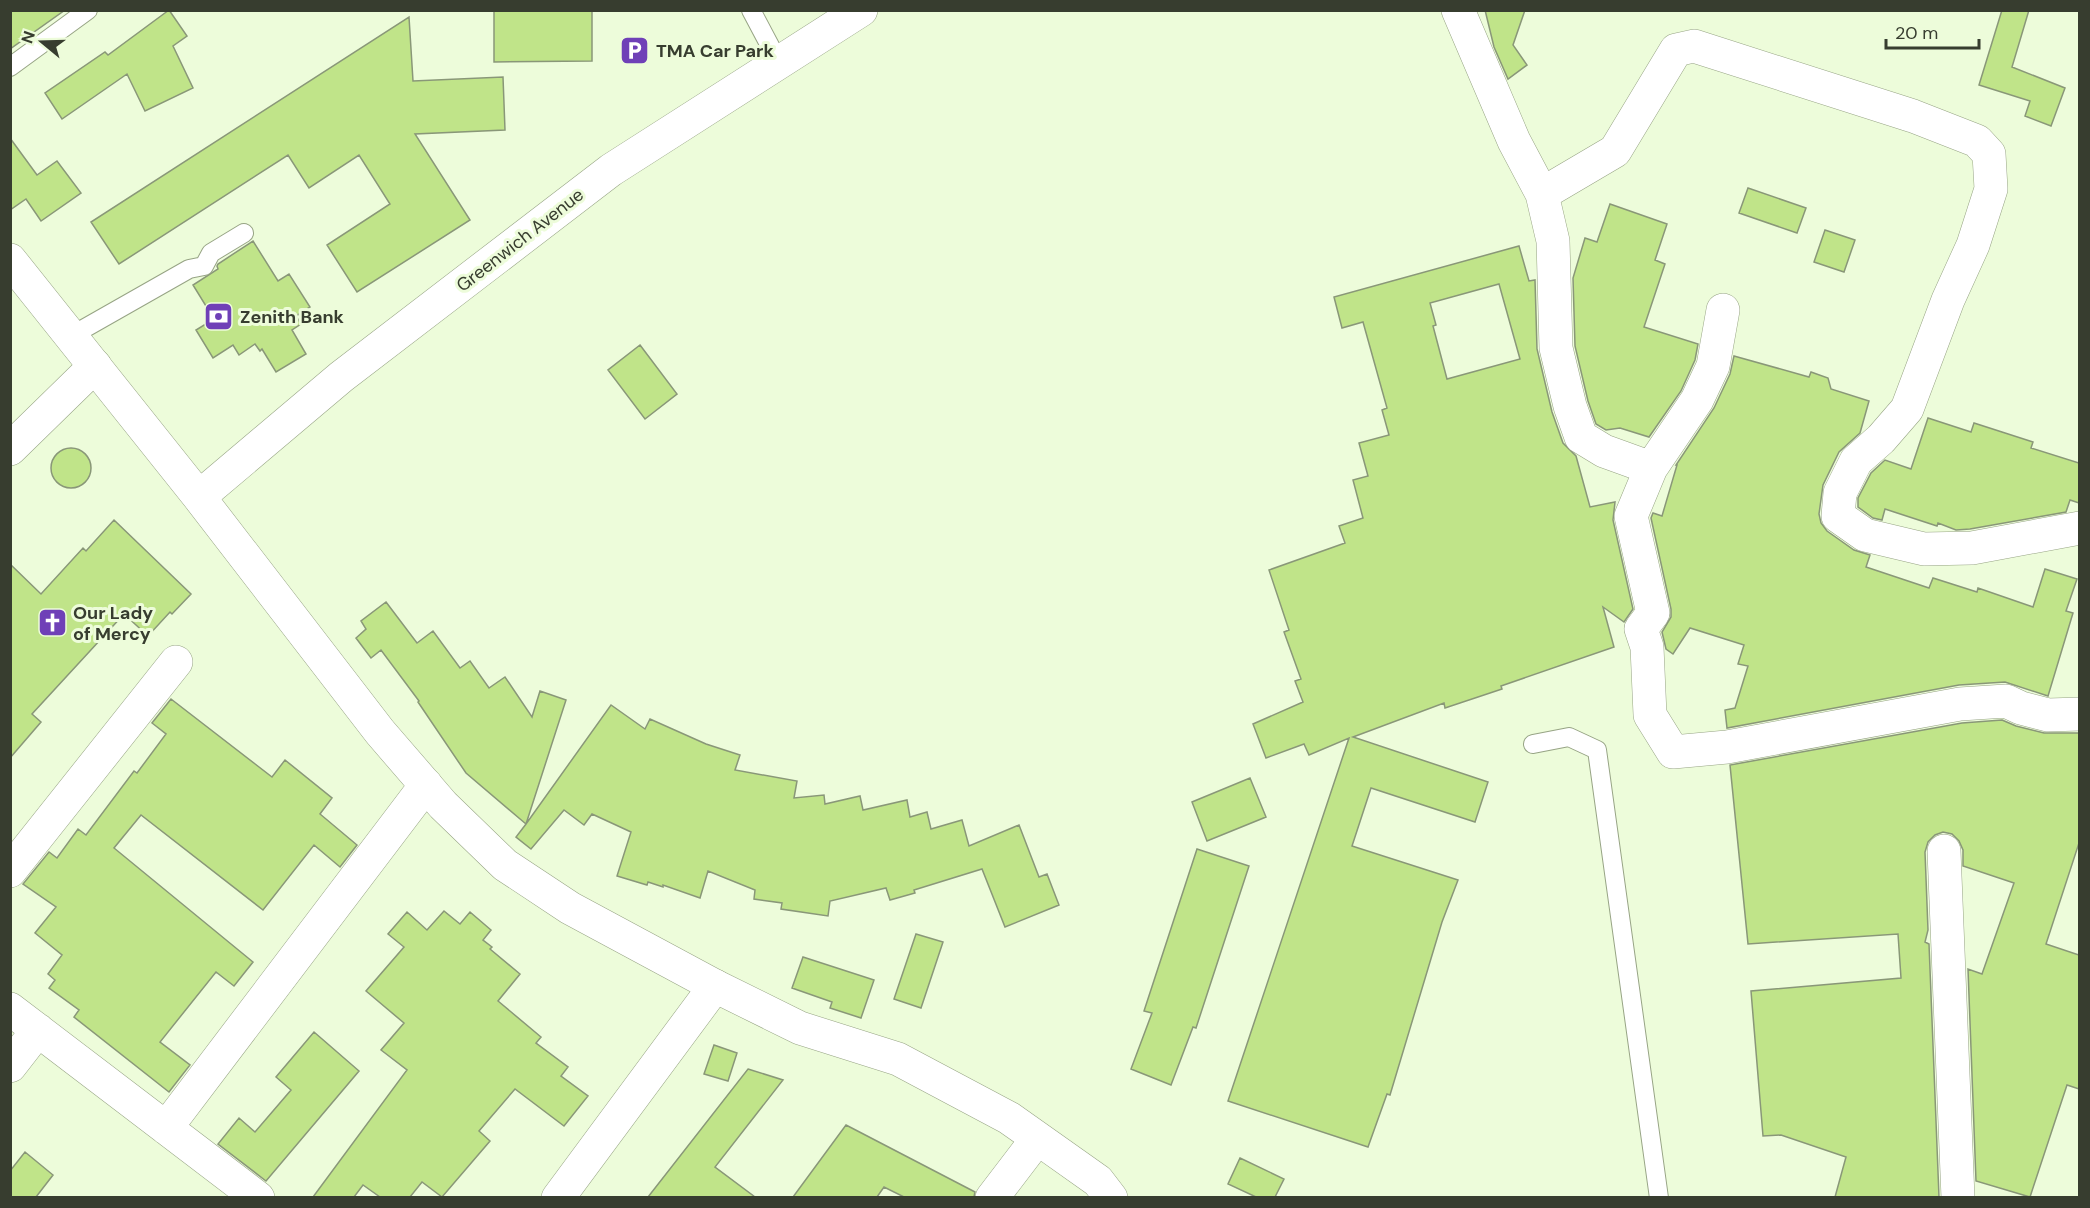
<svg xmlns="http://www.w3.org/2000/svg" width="2090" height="1208" viewBox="0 0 2090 1208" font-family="'DM Sans',sans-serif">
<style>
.building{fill:#c0e489;stroke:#899778;stroke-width:1.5;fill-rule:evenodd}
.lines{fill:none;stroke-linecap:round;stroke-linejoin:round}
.service-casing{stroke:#97a485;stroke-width:20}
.minor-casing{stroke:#97a485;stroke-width:34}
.tertiary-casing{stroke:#97a485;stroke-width:34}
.service{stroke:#fff;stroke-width:18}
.minor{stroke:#fff;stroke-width:33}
.tertiary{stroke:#fff;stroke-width:33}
.labels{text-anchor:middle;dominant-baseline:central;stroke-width:6;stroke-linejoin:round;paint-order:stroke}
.poi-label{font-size:18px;font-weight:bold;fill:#373d2f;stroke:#edfcda;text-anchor:start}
.street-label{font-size:18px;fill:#373d2f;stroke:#edfcda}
</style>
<rect width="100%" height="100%" fill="#edfcda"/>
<path class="building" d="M 10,10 L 65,10 L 10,49 Z
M 169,10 L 187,36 L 173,46 L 193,88 L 145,111 L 127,74 L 62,119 L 45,93 L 105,52 L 108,55 Z
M 494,10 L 592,10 L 592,61 L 494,62 Z
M 1485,10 L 1525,10 L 1513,45 L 1527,65 L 1508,79 L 1494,47 Z
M 2002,10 L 2029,10 L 2012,67 L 2065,88 L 2051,126 L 2025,116 L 2030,101 L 1979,85 Z
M 409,17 L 413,81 L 503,77 L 505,130 L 415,134 L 470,220 L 357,292 L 327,245 L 390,204 L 359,155 L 309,188 L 288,155 L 119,264 L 91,222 Z
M 10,138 L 37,175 L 57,161 L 81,193 L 41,221 L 26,199 L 10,210 Z
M 1748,188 L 1806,208 L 1797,233 L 1739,213 Z
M 1610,204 L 1667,224 L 1655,260 L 1665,264 L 1644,327 L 1698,344 L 1695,360 L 1681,391 L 1649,437 L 1620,428 L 1606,430 L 1596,424 L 1588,401 L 1575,346 L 1573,278 L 1585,238 L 1597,242 Z
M 1825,230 L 1855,240 L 1844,272 L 1814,262 Z
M 253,241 L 278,281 L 289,274 L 310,307 L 296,316 L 301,324 L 292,330 L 306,354 L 276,372 L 262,349 L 260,351 L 255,344 L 239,355 L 233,345 L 213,358 L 196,330 L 214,319 L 193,285 L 218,269 L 217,266 L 218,264 Z
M 1519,246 L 1529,281 L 1535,280 L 1537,349 L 1552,412 L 1563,443 L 1576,456 L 1590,507 L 1615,502 L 1613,520 L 1633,609 L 1624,622 L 1603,607 L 1614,647 L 1501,686 L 1502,689 L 1445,708 L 1444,703 L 1353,737 L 1488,782 L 1475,822 L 1371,788 L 1352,846 L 1458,880 L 1442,922 L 1390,1095 L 1387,1094 L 1368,1147 L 1228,1101 L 1349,738 L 1309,755 L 1304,744 L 1266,758 L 1253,724 L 1303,702 L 1295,681 L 1301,679 L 1284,632 L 1289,630 L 1269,570 L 1345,543 L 1339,526 L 1363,518 L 1353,480 L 1368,476 L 1359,443 L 1389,435 L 1382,410 L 1387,408 L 1363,322 L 1342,328 L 1334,297 ZM 1499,284 L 1520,359 L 1447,379 L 1433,326 L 1436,325 L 1430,303 Z
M 640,345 L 677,394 L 645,419 L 608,370 Z
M 1734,356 L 1809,377 L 1811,372 L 1828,378 L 1831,389 L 1869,401 L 1860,433 L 1839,452 L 1823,485 L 1819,514 L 1821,523 L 1827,531 L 1854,550 L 1870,555 L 1866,567 L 1929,588 L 1933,578 L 1977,592 L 1978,588 L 2033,607 L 2045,569 L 2077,579 L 2066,611 L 2073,613 L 2048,696 L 2005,682 L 1959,685 L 1727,728 L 1725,710 L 1735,708 L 1748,666 L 1738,664 L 1744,645 L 1690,628 L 1673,654 L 1666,649 L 1662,632 L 1671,617 L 1671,609 L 1651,518 L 1653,513 L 1662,516 L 1677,465 L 1676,465 L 1714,408 L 1730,374 Z
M 1928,418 L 1971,432 L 1974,423 L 2033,442 L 2031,448 L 2079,463 L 2079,503 L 2070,500 L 2066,512 L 1970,529 L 1956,530 L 1938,523 L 1937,526 L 1885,509 L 1882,520 L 1873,518 L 1858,507 L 1858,498 L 1871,473 L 1885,460 L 1911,469 Z
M51 468a20 20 0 1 1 40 0a20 20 0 1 1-40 0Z
M 114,520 L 191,594 L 172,614 L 170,612 L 148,636 L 124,614 L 32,714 L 41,722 L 10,758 L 10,564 L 41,594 L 83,548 L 86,551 Z
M 386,602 L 417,643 L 433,631 L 460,668 L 470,661 L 489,688 L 505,677 L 532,717 L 540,691 L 566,700 L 526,824 L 611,705 L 645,729 L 650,719 L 706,744 L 740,755 L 735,770 L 797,781 L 794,798 L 824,795 L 825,804 L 860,796 L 863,810 L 907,800 L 910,817 L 927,812 L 931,829 L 962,820 L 969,846 L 1019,825 L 1039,877 L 1047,874 L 1059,905 L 1005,927 L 982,869 L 914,890 L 915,893 L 890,900 L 886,888 L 830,901 L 828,916 L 781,909 L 782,903 L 754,899 L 755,890 L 708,871 L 700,898 L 663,885 L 663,887 L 648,882 L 647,885 L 617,876 L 631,832 L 592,814 L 584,825 L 564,810 L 531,849 L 516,837 L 526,824 L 466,773 L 418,702 L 419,701 L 381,650 L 371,658 L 356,638 L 366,629 L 361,621 Z
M 171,699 L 272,777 L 285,760 L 332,798 L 320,814 L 357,845 L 340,867 L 314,845 L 263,910 L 141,815 L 114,848 L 253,962 L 234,986 L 216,972 L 160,1042 L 190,1065 L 169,1092 L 74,1017 L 79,1010 L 49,988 L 55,980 L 48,974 L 62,955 L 35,933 L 56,907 L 23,884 L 49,852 L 57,858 L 78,829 L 86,835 L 134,771 L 137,773 L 166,734 L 152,723 Z
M 2002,720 L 2016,726 L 2044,733 L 2079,733 L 2079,843 L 2046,944 L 2079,955 L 2079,1089 L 2067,1085 L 2030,1197 L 1976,1181 L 1968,969 L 1982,974 L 2014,883 L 1963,866 L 1963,850 L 1959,841 L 1952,834 L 1943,832 L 1935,835 L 1928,842 L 1925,852 L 1928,930 L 1925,942 L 1929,944 L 1939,1197 L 1835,1197 L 1846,1157 L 1781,1135 L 1763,1136 L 1751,991 L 1901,978 L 1898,934 L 1748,944 L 1730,765 L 1962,723 Z
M 1250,778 L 1266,817 L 1207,841 L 1192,802 Z
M 1197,849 L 1249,866 L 1196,1028 L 1193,1027 L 1171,1085 L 1131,1069 L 1152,1013 L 1144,1011 Z
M 444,911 L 460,924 L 470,912 L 491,930 L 483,940 L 492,947 L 490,949 L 520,974 L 498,1001 L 541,1037 L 536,1043 L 568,1067 L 561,1076 L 588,1096 L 564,1126 L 515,1089 L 479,1131 L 490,1141 L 442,1197 L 422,1182 L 410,1197 L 380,1197 L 363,1185 L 354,1197 L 313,1197 L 407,1070 L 381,1050 L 404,1023 L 366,991 L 404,947 L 388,934 L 407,912 L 427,930 Z
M 916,934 L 943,942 L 921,1008 L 894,999 Z
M 803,957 L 874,980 L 861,1018 L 830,1008 L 832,1002 L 792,988 Z
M 314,1032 L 359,1071 L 266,1181 L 218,1144 L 239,1118 L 255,1132 L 291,1090 L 276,1077 Z
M 714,1045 L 737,1053 L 728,1081 L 704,1074 Z
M 748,1069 L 783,1080 L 715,1167 L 755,1197 L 648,1197 Z
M 846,1125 L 975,1192 L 974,1197 L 904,1197 L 884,1187 L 877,1197 L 793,1197 Z
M 25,1152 L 53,1175 L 36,1197 L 10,1197 L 10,1171 Z
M 1240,1158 L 1284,1179 L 1275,1197 L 1256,1197 L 1228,1184 Z"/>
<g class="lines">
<defs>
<path id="service" d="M 751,10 L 779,63
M 10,67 L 88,10
M 71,336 L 189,269 L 204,266 L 211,253 L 244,233
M 1533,744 L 1569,737 L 1597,750 L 1659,1198"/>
<path id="minor" d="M 1458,10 L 1514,141 L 1542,194 L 1553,241 L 1556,348 L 1570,406 L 1581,437 L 1604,451 L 1651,468
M 1542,194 L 1615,151 L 1676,50 L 1694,46 L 1913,116 L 1977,141 L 1989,154 L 1991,189 L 1973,245 L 1948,300 L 1907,409 L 1881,439 L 1856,461 L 1840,493 L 1838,516 L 1865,535 L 1924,549 L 1972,548 L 2080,528
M 1723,310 L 1713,366 L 1697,400 L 1651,468 L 1631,516 L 1653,613 L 1641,629 L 1647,647 L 1650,715 L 1673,752 L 1727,747 L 1960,704 L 2006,701 L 2021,708 L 2048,715 L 2080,714
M 10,449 L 95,366
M 1944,851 L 1958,1198
M 10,871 L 176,662
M 10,1009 L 258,1198
M 10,1066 L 38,1030
M 166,1128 L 426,785
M 558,1198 L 715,986
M 992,1198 L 1037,1139"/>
<path id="tertiary" d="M 10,260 L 199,497 L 380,732 L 443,805 L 505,865 L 570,908 L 715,986 L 800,1028 L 898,1059 L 1009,1118 L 1098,1181 L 1111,1198
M 199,497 L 341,377 L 611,170 L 861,10"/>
</defs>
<use href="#service" class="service-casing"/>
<use href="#minor" class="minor-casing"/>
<use href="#tertiary" class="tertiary-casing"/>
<use href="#service" class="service"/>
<use href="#minor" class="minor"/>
<use href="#tertiary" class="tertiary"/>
</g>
<defs>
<symbol id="parking-square" viewBox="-11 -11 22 22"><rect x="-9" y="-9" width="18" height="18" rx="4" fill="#6f40b7" stroke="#edfcda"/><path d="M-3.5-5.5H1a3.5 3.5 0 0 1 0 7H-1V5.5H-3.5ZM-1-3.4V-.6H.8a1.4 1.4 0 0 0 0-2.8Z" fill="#fff"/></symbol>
<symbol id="bank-square" viewBox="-11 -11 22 22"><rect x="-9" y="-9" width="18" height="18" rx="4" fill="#6f40b7" stroke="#edfcda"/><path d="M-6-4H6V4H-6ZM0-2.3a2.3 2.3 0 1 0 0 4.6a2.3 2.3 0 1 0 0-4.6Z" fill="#fff"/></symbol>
<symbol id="church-square" viewBox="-11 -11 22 22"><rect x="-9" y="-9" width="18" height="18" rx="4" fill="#6f40b7" stroke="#edfcda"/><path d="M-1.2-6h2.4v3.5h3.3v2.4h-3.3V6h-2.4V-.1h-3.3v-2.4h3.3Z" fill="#fff"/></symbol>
</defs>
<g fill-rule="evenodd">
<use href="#parking-square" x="618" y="34" width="33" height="33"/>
<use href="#bank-square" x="202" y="300" width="33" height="33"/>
<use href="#church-square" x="36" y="606" width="33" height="33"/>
</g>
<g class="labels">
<g class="poi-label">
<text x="656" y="51">TMA Car Park</text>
<text x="240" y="317">Zenith Bank</text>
<text x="73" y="613">Our Lady<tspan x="73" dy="21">of Mercy</tspan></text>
</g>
<g class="street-label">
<text transform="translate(520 240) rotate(-38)">Greenwich Avenue</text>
</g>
</g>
<rect width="2090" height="1208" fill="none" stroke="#373d2f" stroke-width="24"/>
<g transform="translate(42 42) rotate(289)" stroke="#edfcda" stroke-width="4.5" paint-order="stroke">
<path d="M0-4.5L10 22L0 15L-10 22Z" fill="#373d2f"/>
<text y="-9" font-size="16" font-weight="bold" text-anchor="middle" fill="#373d2f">N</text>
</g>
<path d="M1886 39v9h93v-9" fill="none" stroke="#373d2f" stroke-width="3"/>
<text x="1895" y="39" font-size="18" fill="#373d2f" stroke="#edfcda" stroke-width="4.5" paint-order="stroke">20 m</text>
</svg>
